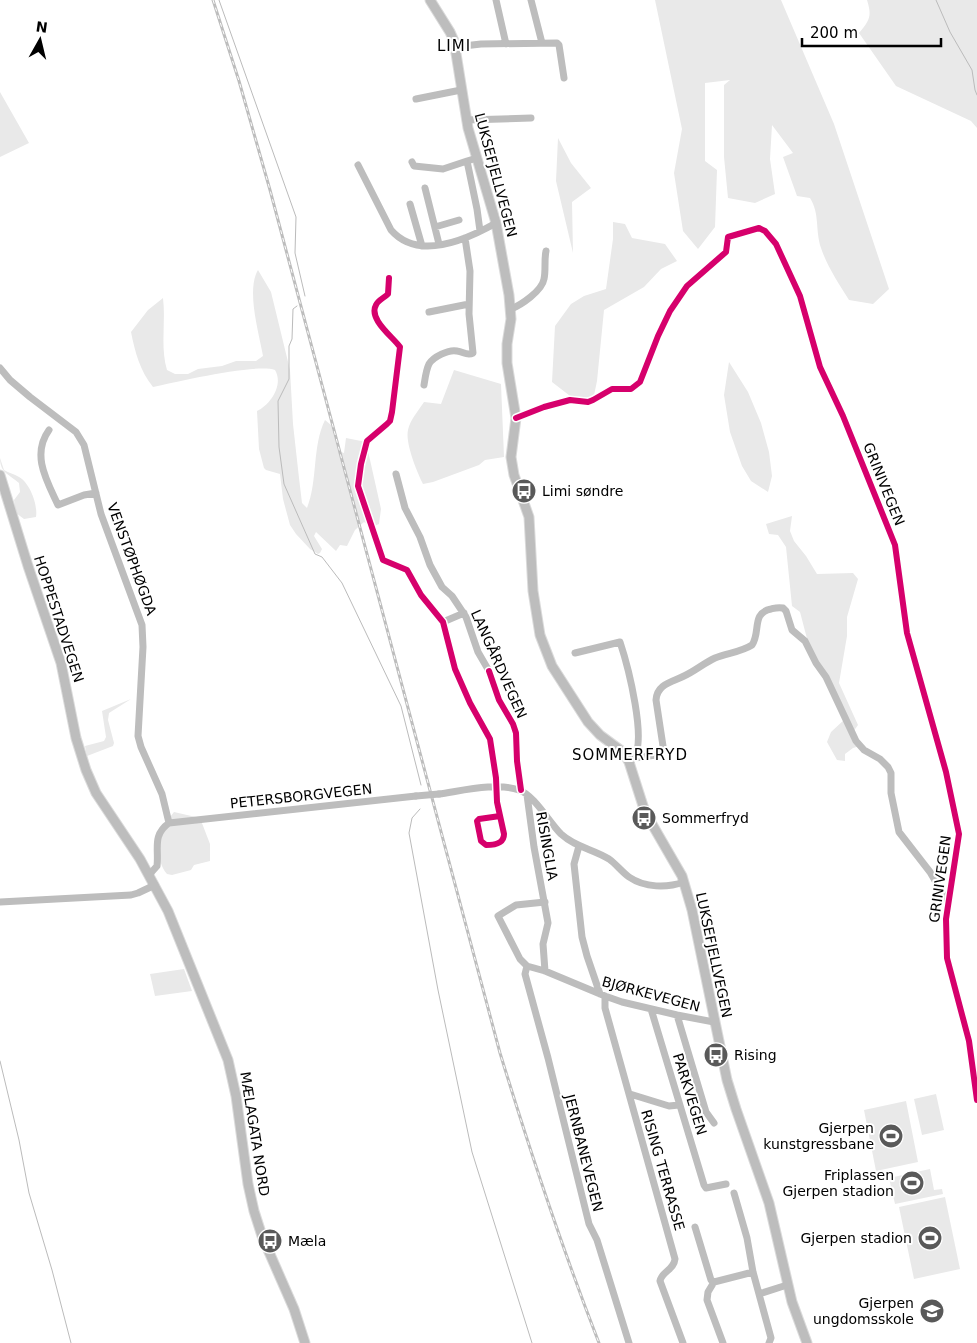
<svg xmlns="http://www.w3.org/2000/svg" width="977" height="1343" viewBox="0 0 977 1343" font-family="'DejaVu Sans',sans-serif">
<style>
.green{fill:#e9e9e9}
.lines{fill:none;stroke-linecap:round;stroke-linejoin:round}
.stream{stroke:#bbb;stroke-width:1}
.major-casing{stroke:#dbdbdb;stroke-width:11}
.minor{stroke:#bdbdbd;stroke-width:7}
.major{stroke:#bdbdbd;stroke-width:9}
.rail-casing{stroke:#bdbdbd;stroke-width:3}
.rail{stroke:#fff;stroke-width:1;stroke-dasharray:4;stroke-linecap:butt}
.minor-bridge{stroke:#bdbdbd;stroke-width:7}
.cycleway-casing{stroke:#fff;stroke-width:9}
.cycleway{stroke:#d6006c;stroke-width:6}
.labels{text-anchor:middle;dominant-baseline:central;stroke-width:4;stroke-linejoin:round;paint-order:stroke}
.street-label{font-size:14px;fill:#000;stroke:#fff}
.poi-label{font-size:14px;fill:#000;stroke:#fff;text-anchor:start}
.neighbourhood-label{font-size:15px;letter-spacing:1px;fill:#000;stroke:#fff}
</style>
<rect width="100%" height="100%" fill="#fff"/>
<path class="green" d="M 655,0 L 781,0 L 834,124 L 889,289 L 873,304 L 849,300 C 839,284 827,266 821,248 C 815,230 820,214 810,198 L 797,196 L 783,157 L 793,153 L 772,125 L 770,159 L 775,194 L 755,203 L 728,198 L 724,157 L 724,85 L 730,80 L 705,83 L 705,161 L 717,170 L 715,227 L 698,249 L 683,231 L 674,173 L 682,129 Z
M 867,0 L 977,0 L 977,128 L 971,121 L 896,86 L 859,33 C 870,20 872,16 867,0 Z
M 0,92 L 29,143 L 0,157 Z
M 558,138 L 571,163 L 591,188 L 572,202 L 573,253 L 556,181 Z
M 613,222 L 625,224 L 632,238 L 665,244 L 677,261 L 661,269 L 644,287 L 604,310 L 597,381 L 593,400 L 574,399 L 552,382 L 555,326 L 571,304 L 584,296 L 606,289 L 613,239 Z
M 258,270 L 271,292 L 290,370 L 293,424 L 299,478 L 302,503 L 307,508 C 318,481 312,446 325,420 L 331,425 L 338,451 L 344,453 L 346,438 L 366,442 L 381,509 L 379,524 L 372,527 L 364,522 L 355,530 L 347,546 L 340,545 L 336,551 L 316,532 L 314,536 L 322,549 L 320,553 L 318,554 L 310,549 L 296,534 L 290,525 L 283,499 L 280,474 L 266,470 L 264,468 L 259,449 L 257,411 C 270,405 284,385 275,370 C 257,363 176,382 153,387 C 140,371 135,352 131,332 L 148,310 L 163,298 C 166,322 160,346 167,370 L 175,374 L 188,374 L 198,369 L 222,366 L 236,361 L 256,361 L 263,356 C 259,333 246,290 258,270 Z
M 729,362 L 748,392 L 761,423 L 769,452 L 772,476 L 768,492 L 751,481 L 742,466 L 730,432 L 724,395 Z
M 454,370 L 501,384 L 504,457 L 485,460 L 479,465 L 433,482 L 423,484 C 417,472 405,443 408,430 C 410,420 419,410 424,402 L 441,404 Z
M 0,458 L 4,470 C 9,473 14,474 19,477 C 30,483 38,505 36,517 L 24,519 L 16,513 L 14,500 L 20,492 L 19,483 C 9,474 0,473 0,458 Z
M 792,516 L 790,531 L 794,541 L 806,556 L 817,574 L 853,573 L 858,579 L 847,617 L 847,636 L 839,683 L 858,725 L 853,732 L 860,746 L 853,748 L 845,754 L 845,761 L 837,760 L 827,742 L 831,732 L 845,719 L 810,650 L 800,612 L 792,606 L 786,547 L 778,535 L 769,534 L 766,524 Z
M 131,699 L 109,713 L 108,720 L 114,743 L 113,746 L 87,756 L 85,746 L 104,741 L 106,737 L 102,711 Z
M 174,812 L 200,818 L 210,844 L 210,861 L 194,865 L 191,870 L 172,875 L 167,874 C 157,863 157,842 162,829 C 165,823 170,817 174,812 Z
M 184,969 L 192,991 L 155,996 L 150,974 Z
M 936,1094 L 944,1130 L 922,1135 L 914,1099 Z
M 906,1101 L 918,1162 L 876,1171 L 864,1110 Z
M 930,1169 L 934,1190 L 942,1189 L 943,1194 L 895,1204 L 889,1178 Z
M 945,1197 L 960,1269 L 914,1279 L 899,1207 Z"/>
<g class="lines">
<path class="stream" d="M 219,0 L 296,217 L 295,253 L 305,296
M 936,0 L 950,32 L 972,70 L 975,90 L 977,95
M 297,306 L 293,309 L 292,339 L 289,346 L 289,379 L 278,401 L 279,447 L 284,484 L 315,554 L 322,557 L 342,583 L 401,706 L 421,785
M 420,809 L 412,818 L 409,833 L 438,990 L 472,1152 L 532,1343
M 0,1061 L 19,1140 L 29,1193 L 52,1270 L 71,1343"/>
<defs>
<path id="major" d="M 430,0 L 450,32 L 454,41 L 468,128 L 496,223 L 509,295 L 511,319 L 507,344 L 507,363 L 516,418 L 511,457 L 514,475 L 529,517 L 533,591 L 540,635 L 552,666 L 588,722 L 600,735 L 623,752 L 629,762 L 645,812 L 682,876 L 692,910 L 727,1080 L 736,1109 L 769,1203 L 792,1302 L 807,1343
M 0,475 L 28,566 L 61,663 L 76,738 L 86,770 L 96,793 L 140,859 L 168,911 L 228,1060 L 236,1096 L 248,1184 L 254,1211 L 262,1236 L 294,1309 L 305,1343"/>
</defs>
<use href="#major" class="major-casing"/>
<path class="minor" d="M 496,0 L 506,44
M 531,0 L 542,43
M 455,47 L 481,44 L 557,43 L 559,45 L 564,78
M 416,99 L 461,90
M 466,120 L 531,118
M 477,158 L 467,161 L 477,209 L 480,231
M 412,162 L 414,166 L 443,169 L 467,161
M 358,165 L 391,230 C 418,261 466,240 496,223
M 425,188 L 439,244
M 410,204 L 422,246
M 435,227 L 459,220
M 389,278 L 388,294 C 384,298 378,300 376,305 C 368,319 393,337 400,347 L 392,412 L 390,421 L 387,424 L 367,441 L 361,464 L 358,486 L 383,560 L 407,570 L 421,595 L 443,622 L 455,669 L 470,703 L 490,739 L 496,778 L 497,802 L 504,834 C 504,844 494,845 486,845 L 481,841 L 477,821 L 479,819 L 500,816
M 511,309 C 521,305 542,291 544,279 C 546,270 544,260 546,251
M 429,312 L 469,304
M 0,368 L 10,380 L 30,397 L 76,432 L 84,445 L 101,514 L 142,625 L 143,647 L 138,736 L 141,747 L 162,794 L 169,823
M 424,385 C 425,379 426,370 429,364 C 433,357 449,349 457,351 C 464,352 467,356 473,353 L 469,314 L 470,271 L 465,238
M 516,418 L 544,407 L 570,400 L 588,402 L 593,400 L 612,389 L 631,389 L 640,382 L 658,336 L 670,311 L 687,286 L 726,252 L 728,237 L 759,228 L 765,231 L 776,244 L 800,296 L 820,367 L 843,416 L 895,545 L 907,633 L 946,772 L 959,834 L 946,919 L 947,958 L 969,1041 L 977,1100
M 49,430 C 31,455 47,481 58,505 L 84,495 L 96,493
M 396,474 L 405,508 L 420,537 L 430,565 L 442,587 L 452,596 L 466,617 L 478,652 L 489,671
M 443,622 L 464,613
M 575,653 L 620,642 C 627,663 649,745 632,760
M 635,758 L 656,755 L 662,750 L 663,746 L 656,700 C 657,684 672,682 684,676 C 695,671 704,663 715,658 C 727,653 741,652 752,645 C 761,632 751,613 771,609 C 775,608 778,607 783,608 L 786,611 L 792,630 L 805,641 L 816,663 L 826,677 L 856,741 L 864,750 L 880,759 L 888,767 L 891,773 L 891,793 L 899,832 L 930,872 L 948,903
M 439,794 C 461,791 498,782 519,790 C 534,795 549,822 561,834 C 575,847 593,849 609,859 C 616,864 622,872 629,877 C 645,888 667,888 684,882
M 527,795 L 534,847 L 548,923 L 543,944 L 545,971
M 579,846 L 574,864 L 582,937 L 587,956 L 600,994
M 149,875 L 157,866 C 159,849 152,835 169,823 L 416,796
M 0,902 L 131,895 L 138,893 L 155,885
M 527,966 L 525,974 L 548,1058 L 589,1224 L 597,1240 L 629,1343
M 527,966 L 545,971 L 605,996 L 622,1002 L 677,1015 L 714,1022
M 527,966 L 520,959 L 498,916 L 516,905 L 545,902
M 605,996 L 605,1008 L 675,1259 C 674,1270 662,1271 660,1281 L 683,1343
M 651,1009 L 704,1185 L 706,1188 L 726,1184
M 677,1015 L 706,1112 L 714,1123
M 630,1094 L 669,1106 L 679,1105
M 734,1193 L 747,1238 L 753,1272 L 771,1338 L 769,1343
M 695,1227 L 711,1280 L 714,1282 L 718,1281 L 753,1272
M 714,1282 L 708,1292 L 707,1300 L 723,1343
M 759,1294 L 787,1285"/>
<use href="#major" class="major"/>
<defs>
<path id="rail" d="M 213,0 L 239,81 L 270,190 L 500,1053 C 530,1151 562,1248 599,1343"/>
</defs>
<use href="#rail" class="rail-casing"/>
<use href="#rail" class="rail"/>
<path class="minor-bridge" d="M 416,796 L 439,794"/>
<defs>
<path id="cycleway" d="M 389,278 L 388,294 C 384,298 378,300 376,305 C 368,319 393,337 400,347 L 392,412 L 390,421 L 387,424 L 367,441 L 361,464 L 358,486 L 383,560 L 407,570 L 421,595 L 443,622 L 455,669 L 470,703 L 490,739 L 496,778 L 497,802 L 504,834 C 504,844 494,845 486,845 L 481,841 L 477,821 L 479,819 L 500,816
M 516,418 L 544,407 L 570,400 L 588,402 L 593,400 L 612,389 L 631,389 L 640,382 L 658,336 L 670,311 L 687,286 L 726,252 L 728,237 L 759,228 L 765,231 L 776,244 L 800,296 L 820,367 L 843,416 L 895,545 L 907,633 L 946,772 L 959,834 L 946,919 L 947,958 L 969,1041 L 977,1100
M 489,671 L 499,700 L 513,724 L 516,733 L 517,761 L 521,790"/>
</defs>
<use href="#cycleway" class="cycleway-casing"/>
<use href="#cycleway" class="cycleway"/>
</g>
<defs>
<symbol id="bus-disc" viewBox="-11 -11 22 22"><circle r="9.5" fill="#595959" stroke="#fff"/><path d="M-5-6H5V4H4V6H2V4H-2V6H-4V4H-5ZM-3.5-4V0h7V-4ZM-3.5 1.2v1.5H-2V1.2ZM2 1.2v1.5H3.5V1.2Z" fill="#fff"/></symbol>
<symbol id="stadium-disc" viewBox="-11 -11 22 22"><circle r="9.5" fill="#595959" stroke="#fff"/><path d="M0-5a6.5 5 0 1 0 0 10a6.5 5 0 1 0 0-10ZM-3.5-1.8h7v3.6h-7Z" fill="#fff"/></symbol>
<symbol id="school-disc" viewBox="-11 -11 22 22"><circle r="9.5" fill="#595959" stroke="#fff"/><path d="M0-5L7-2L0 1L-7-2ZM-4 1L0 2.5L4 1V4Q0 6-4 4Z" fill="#fff"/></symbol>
</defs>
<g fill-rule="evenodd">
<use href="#bus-disc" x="510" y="477" width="28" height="28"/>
<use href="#bus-disc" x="630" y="804" width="28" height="28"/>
<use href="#bus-disc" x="702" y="1041" width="28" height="28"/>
<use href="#stadium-disc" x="877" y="1122" width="28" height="28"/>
<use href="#stadium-disc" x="898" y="1169" width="28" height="28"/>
<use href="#stadium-disc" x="916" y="1224" width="28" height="28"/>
<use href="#bus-disc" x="256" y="1227" width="28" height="28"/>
<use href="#school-disc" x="918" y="1297" width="28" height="28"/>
</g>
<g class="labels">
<g class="street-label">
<text transform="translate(496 175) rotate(75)">LUKSEFJELLVEGEN</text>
<text transform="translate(884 484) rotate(68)">GRINIVEGEN</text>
<text transform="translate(132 559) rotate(70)">VENSTØPHØGDA</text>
<text transform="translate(59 619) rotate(72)">HOPPESTADVEGEN</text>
<text transform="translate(499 664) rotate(66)">LANGÅRDVEGEN</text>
<text transform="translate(301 796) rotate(-6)">PETERSBORGVEGEN</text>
<text transform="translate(547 846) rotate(80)">RISINGLIA</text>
<text transform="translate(940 879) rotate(-82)">GRINIVEGEN</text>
<text transform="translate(714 955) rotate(78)">LUKSEFJELLVEGEN</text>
<text transform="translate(651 994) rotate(15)">BJØRKEVEGEN</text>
<text transform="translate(690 1094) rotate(73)">PARKVEGEN</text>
<text transform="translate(255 1134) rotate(81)">MÆLAGATA NORD</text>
<text transform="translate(584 1153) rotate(76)">JERNBANEVEGEN</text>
<text transform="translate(663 1170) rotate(74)">RISING TERRASSE</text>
</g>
<g class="poi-label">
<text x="542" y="491">Limi søndre</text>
<text x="662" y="818">Sommerfryd</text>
<text x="734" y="1055">Rising</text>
<text x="874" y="1128" text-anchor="end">Gjerpen<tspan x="874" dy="16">kunstgressbane</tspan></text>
<text x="894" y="1175" text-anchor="end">Friplassen<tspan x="894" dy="16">Gjerpen stadion</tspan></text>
<text x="912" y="1238" text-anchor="end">Gjerpen stadion</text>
<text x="288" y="1241">Mæla</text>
<text x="914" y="1303" text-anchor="end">Gjerpen<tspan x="914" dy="16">ungdomsskole</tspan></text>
</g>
<g class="neighbourhood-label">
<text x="454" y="46">LIMI</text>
<text x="630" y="755">SOMMERFRYD</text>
</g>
</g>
<g transform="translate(40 40) rotate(8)" stroke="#ffffff" stroke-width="4" paint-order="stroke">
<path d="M0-4L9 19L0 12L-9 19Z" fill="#000000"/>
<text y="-8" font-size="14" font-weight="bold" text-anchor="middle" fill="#000000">N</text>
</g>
<path d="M802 38v8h139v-8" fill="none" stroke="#000000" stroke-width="2.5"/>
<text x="810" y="38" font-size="15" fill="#000000" stroke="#ffffff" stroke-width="4" paint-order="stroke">200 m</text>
</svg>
